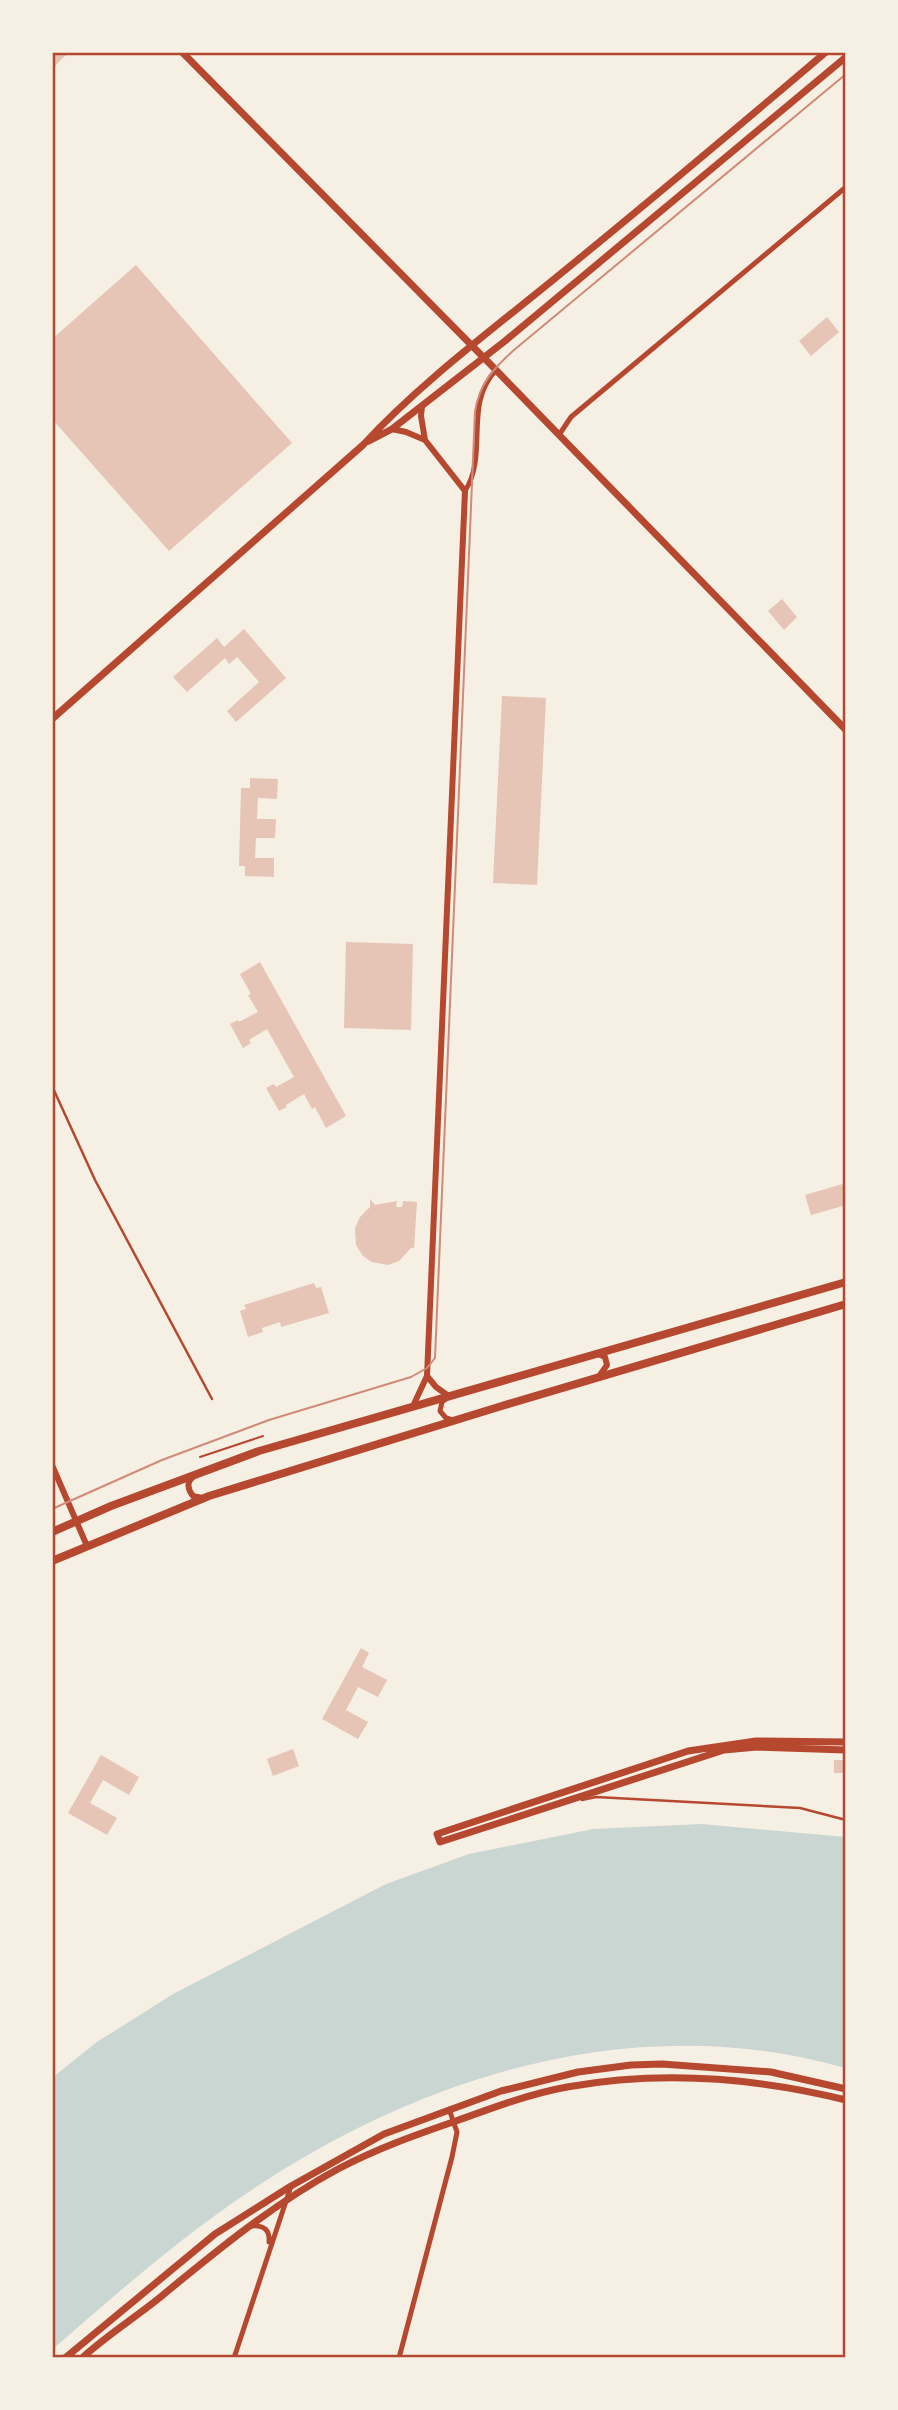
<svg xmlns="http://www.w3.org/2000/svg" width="898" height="2410" viewBox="0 0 898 2410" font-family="'IBM Plex Sans',sans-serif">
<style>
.water{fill:#c9d6d2}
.building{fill:#e6c5b7}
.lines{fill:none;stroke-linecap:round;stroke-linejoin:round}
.path{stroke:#b5482f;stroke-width:2}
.service{stroke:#b5482f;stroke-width:2.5}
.minor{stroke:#b5482f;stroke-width:5}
.tertiary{stroke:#b5482f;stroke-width:6}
.secondary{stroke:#b5482f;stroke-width:7}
.primary{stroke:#b5482f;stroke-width:8}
.tram{stroke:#cf8b77;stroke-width:2}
.neatline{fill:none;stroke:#b5482f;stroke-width:2.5}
</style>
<rect width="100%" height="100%" fill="#f6efe4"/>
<path class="water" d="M 701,1824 L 845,1837 L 845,2068 C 632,2007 411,2078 234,2202 C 171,2246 111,2298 53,2349 L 53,2077 L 97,2042 L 173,1994 L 386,1884 L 469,1854 L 593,1829 Z"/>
<path class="building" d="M 52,52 L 69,52 L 52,69 Z
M 136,265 L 292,443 L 169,551 L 52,419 L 52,339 Z
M 827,317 L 839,332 L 811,356 L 799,341 Z
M 782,599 L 797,617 L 784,630 L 768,611 Z
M 244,629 L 286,678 L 236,722 L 227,711 L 259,682 L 237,657 L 229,664 L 225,658 L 187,692 L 173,677 L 217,638 L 224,647 Z
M 502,696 L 546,698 L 537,885 L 493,883 Z
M 250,778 L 278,779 L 277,799 L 258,798 L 257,819 L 276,819 L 275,838 L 256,838 L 255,858 L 274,858 L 274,877 L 245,876 L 245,866 L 239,866 L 241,788 L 250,788 Z
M 346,942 L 413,944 L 411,1030 L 344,1028 Z
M 260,962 L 346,1116 L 326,1128 L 315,1107 L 312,1109 L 304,1094 L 286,1105 L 287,1107 L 279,1111 L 266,1088 L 274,1084 L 276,1087 L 294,1077 L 267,1029 L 249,1040 L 251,1043 L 243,1048 L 230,1024 L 238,1020 L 239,1022 L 258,1012 L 248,995 L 251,994 L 240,974 Z
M 846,1183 L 846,1205 L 811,1215 L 805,1195 Z
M 370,1199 L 375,1205 L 397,1201 L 396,1207 L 402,1207 L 403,1201 L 417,1202 L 414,1248 L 411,1248 L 399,1261 L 388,1265 L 372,1262 L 363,1256 L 356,1245 L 355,1228 L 360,1217 L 370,1207 Z
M 314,1283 L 316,1288 L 321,1287 L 329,1313 L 281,1327 L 280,1322 L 262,1328 L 263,1332 L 248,1337 L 240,1311 L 246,1309 L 244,1305 Z
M 361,1648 L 369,1653 L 362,1667 L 387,1680 L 378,1697 L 358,1687 L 346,1710 L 368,1722 L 358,1739 L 322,1719 Z
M 293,1749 L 299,1766 L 273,1776 L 267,1759 Z
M 101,1755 L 139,1777 L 129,1795 L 103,1780 L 90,1803 L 117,1818 L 107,1835 L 68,1813 Z
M 834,1760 L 846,1760 L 846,1773 L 834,1773 Z"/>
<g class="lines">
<path class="path" d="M 200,1457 L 263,1436"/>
<path class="service" d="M 52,1086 L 95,1180 L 212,1399
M 582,1800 L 596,1797 L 800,1808 L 846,1820"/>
<path class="minor" d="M 559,435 L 571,417 L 846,187
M 465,491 C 489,454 463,405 496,370
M 447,1398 L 442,1402 L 440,1411 L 446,1418 L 453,1420
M 252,2226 C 264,2225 270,2230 269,2242
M 234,2358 L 291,2186
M 399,2358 L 452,2157 L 457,2132 L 449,2109"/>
<path class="tertiary" d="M 392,429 L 406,432 L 425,440
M 596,1353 L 605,1357 L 607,1365 L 600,1375
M 427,1376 L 436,1387 L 450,1397
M 413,1406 L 427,1376 L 465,491 L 425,440 L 421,416 L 422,406
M 52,1465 L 87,1546
M 193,1477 C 186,1482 188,1490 193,1496 L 202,1498"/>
<path class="secondary" d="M 182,52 L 494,368 L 846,730
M 369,441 L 392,429 L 505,341 L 846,57
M 52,719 L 363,445 C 423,380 496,327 564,271 C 652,199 739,126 826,52
M 846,1742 L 756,1741 L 688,1751 L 437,1834 L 440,1842 L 724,1750 L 757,1747 L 846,1750
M 65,2358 L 215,2234 L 291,2186 L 384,2134 L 501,2091 L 578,2072 L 631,2065 L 662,2064 L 771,2072 L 846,2089
M 82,2358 C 106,2336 133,2319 158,2299 C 215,2252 273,2204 338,2169 C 376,2149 415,2135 456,2121 C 492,2108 529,2094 567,2087 C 662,2070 753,2077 846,2100"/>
<path class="primary" d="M 52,1532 L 111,1506 L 259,1451 L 846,1282
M 52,1561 L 209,1496 L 505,1405 L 846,1304"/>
<path class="tram" d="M 52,1509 L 162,1460 L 269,1420 L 411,1377 L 427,1368 L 435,1358 L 475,412 C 479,384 493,369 514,350 L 846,74"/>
</g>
<rect width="898" height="2410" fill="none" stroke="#f6efe4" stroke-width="108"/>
<rect x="54" y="54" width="790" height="2302" class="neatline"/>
</svg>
